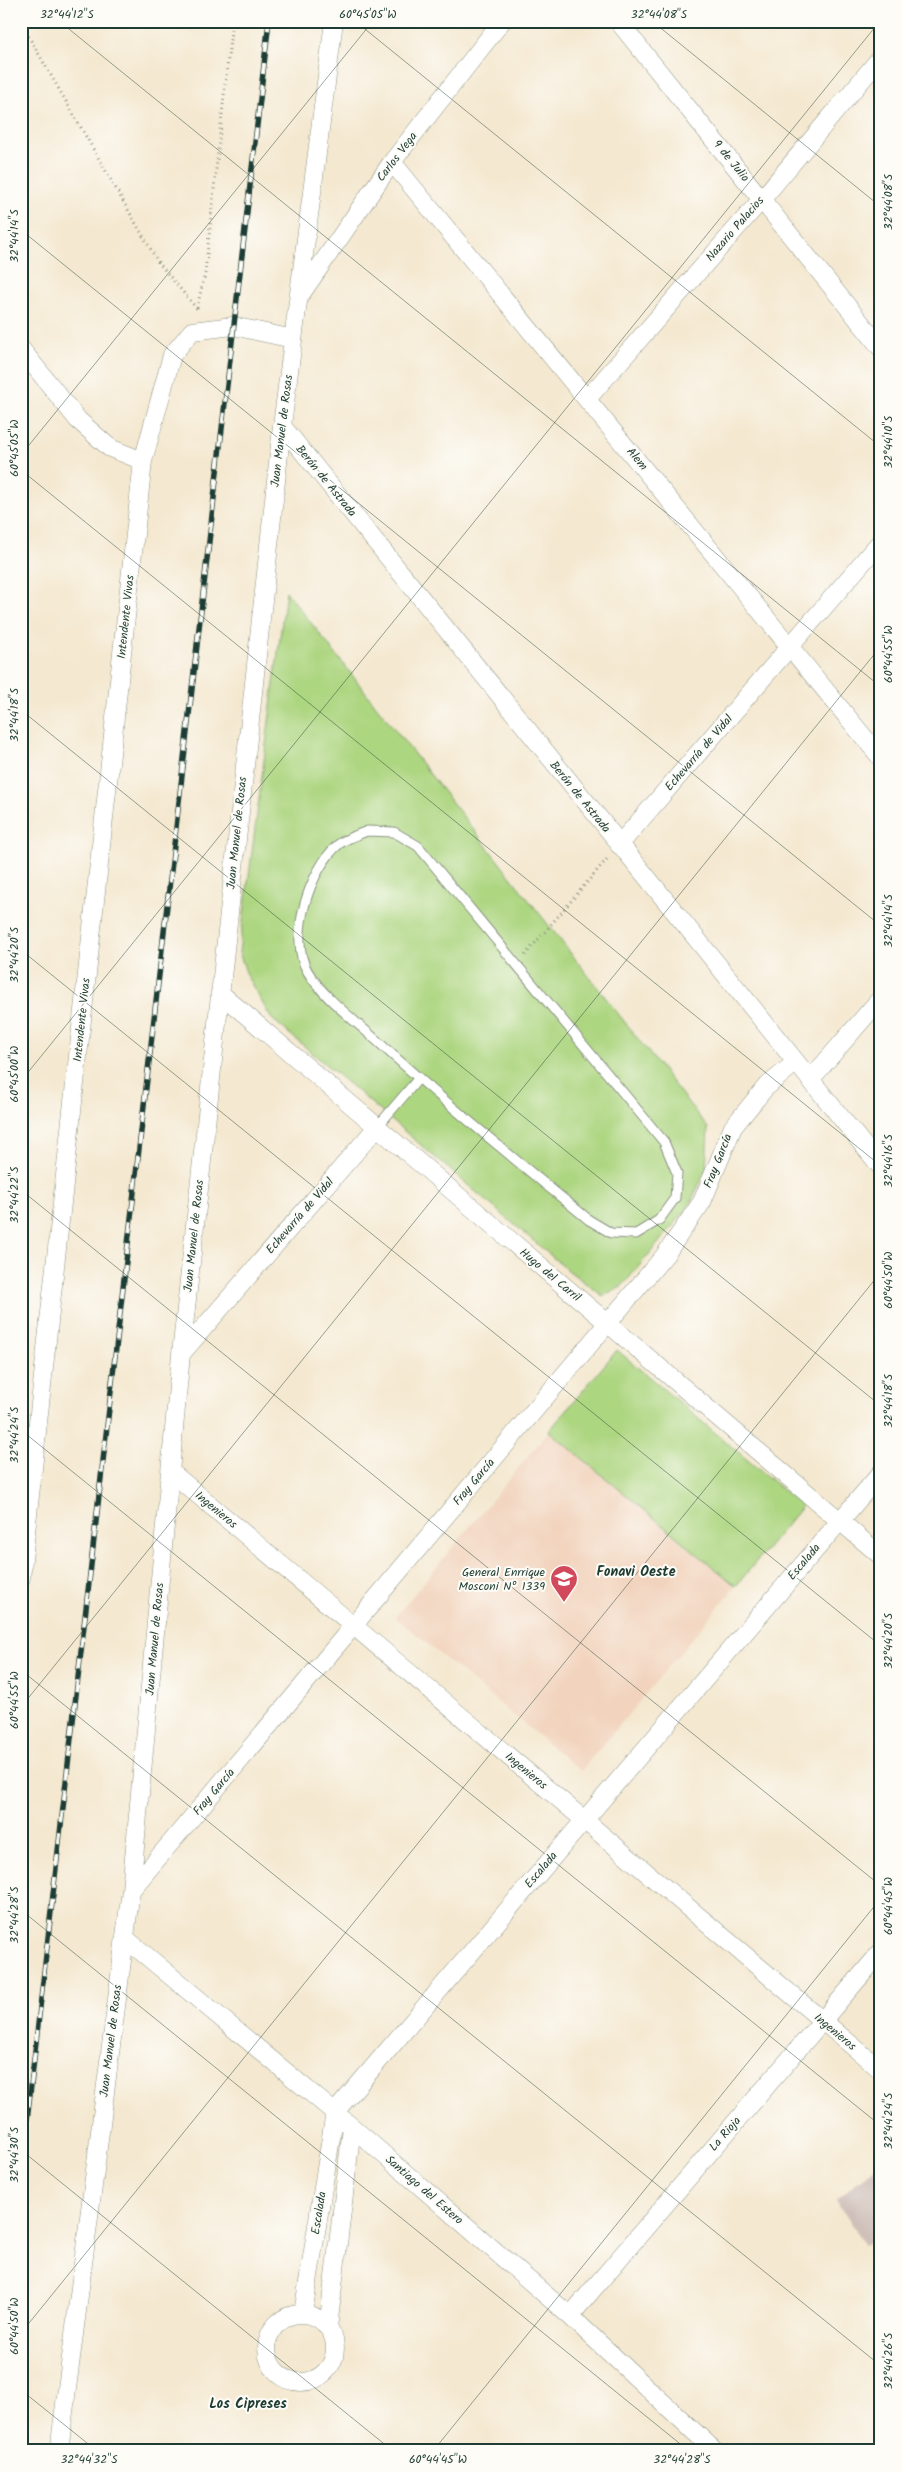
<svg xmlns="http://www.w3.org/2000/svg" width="902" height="2472" viewBox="0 0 902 2472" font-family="Kalam,sans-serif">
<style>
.built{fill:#f2d4be}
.industrial{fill:#cfc0ba}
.green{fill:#add681;stroke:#668a5a}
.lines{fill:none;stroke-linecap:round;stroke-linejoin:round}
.service-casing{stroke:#8a9282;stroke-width:11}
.minor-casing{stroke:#8a9282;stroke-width:19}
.path{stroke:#8a9282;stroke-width:3;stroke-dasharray:1 4;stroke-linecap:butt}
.service{stroke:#fff;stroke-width:9}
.minor{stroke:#fff;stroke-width:18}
.rail-casing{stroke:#1f3d34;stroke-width:5.5}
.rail{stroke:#fdfcf7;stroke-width:4;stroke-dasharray:11;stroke-linecap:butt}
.ticks{fill:none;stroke:#1f3d34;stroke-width:1;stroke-opacity:0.45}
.labels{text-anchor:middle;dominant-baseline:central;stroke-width:4;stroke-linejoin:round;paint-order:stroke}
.street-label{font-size:12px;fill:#1f3d34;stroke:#fdfcf7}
.poi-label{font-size:12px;fill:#1f3d34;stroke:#fdfcf7;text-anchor:end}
.neighbourhood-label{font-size:14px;font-weight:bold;fill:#1f3d34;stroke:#fdfcf7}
.neatline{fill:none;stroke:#1f3d34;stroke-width:2}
.ticks-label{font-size:12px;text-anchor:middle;fill:#1f3d34}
</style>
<rect width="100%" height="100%" fill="#fdfcf7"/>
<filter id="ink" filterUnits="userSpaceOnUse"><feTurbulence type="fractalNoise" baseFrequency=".02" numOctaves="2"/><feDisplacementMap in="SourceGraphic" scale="10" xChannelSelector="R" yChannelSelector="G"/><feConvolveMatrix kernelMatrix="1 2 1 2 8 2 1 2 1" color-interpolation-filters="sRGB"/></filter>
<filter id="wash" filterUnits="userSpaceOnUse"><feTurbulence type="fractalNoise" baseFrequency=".0096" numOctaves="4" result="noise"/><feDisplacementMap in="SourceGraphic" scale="20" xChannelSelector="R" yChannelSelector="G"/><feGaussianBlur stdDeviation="1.12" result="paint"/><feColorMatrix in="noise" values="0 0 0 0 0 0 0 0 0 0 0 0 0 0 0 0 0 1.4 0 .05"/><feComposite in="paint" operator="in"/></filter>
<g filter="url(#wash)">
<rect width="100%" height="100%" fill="#f4e8d0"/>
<path class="built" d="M 549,1431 L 736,1586 L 581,1771 L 395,1617 Z"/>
<path class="industrial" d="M 881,2163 L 881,2237 L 864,2244 L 836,2200 Z"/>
<path class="green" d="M 286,591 L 708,1128 L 706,1170 L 688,1208 L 623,1285 L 603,1296 L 569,1271 L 271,1018 L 248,978 L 239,952 Z
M 617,1350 L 802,1506 L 736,1586 L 549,1431 Z"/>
</g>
<g filter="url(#ink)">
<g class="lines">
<defs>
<path id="service" d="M 367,831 L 394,832 L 418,846 L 664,1142 L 677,1173 L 675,1198 L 659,1220 L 636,1234 L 611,1233 L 589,1220 C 517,1161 444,1102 375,1039 C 353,1019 324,998 308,972 C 287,938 310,868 339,844 C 347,838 358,835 367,831 Z
M 377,1127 L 419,1078"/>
<path id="minor" d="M 618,21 L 881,348
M 392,162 L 881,758
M 301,294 L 392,162 L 502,21
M 21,349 L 78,420 L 110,448 L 143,461
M 587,399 L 762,199 L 881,57
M 282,426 L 881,1167
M 619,845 L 881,541
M 220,993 L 881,1556
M 810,1080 L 881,998
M 181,1354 L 377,1127
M 171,1472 L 881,2070
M 21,1578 L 143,461 L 172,355 L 192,331 L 233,326 L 293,339
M 131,1890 L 665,1255 L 702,1202 L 733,1127 L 765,1088 L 796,1062
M 125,1938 L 352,2127 L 570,2316 L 715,2451
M 303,2314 L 335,2112 L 881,1473
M267 2348a34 34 0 1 1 68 0a34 34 0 1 1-68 0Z
M 570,2316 L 881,1952
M 328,2328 L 352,2127
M 59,2451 L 131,1890 L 181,1354 L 282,426 L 334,21"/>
</defs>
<use href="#service" class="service-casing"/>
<use href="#minor" class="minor-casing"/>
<path class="path" d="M 21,23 L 158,262 L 197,309
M 197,308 L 205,273 L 232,21
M 525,955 L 607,859"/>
<use href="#service" class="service"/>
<use href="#minor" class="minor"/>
<defs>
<path id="rail" d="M 21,2172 L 269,21"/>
</defs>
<use href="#rail" class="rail-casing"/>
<use href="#rail" class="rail"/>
</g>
</g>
<path class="ticks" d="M 59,21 L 881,687M 355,21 L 881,447M 652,21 L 881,207M 21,230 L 881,926M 21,455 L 373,21M 21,470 L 881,1166M 21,710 L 881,1406M 21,950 L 881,1646M 21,1081 L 880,21M 21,1190 L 881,1886M 21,1430 L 881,2126M 21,1670 L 881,2366M 21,1707 L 881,646M 21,1910 L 689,2451M 21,2150 L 393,2451M 21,2333 L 881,1272M 21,2390 L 97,2451M 433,2451 L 881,1898"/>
<defs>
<symbol id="school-pin" viewBox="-11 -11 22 30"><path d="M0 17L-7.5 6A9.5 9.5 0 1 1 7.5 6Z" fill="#d1495b" stroke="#fdfcf7"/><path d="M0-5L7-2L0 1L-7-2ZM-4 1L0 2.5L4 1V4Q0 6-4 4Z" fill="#fff"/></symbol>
</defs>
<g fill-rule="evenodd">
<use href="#school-pin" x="548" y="1563" width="32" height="43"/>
</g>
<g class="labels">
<g class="street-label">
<text transform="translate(397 157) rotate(-53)">Carlos Vega</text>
<text transform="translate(731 161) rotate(51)">9 de Julio</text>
<text transform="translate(735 229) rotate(-49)">Nazario Palacios</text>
<text transform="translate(282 431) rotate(-83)">Juan Manuel de Rosas</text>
<text transform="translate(637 459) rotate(51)">Alem</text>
<text transform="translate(326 481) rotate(51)">Berón de Astrada</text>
<text transform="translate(126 617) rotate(-84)">Intendente Vivas</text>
<text transform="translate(699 753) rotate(-49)">Echevarría de Vidal</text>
<text transform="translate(580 797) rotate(51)">Berón de Astrada</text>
<text transform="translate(237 833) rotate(-84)">Juan Manuel de Rosas</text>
<text transform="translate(82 1020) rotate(-84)">Intendente Vivas</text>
<text transform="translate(718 1161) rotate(-68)">Fray García</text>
<text transform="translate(300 1216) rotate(-49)">Echevarría de Vidal</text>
<text transform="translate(194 1236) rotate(-84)">Juan Manuel de Rosas</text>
<text transform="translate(550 1275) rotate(40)">Hugo del Carril</text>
<text transform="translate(474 1482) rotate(-50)">Fray García</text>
<text transform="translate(216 1510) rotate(40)">Ingenieros</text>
<text transform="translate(804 1562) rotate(-50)">Escalada</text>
<text transform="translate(155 1639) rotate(-85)">Juan Manuel de Rosas</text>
<text transform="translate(526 1771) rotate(40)">Ingenieros</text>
<text transform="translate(214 1792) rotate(-50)">Fray García</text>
<text transform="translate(541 1870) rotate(-50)">Escalada</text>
<text transform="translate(835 2032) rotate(40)">Ingenieros</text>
<text transform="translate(111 2041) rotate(-83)">Juan Manuel de Rosas</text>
<text transform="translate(725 2134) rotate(-49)">La Rioja</text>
<text transform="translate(424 2190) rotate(41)">Santiago del Estero</text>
<text transform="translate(319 2213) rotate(-81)">Escalada</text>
</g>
<g class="poi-label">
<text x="545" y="1572">General Enrrique<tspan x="545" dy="14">Mosconi Nº 1339</tspan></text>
</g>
<g class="neighbourhood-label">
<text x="636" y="1572">Fonavi Oeste</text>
<text x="248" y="2404">Los Cipreses</text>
</g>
</g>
<rect width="902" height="2472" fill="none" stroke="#fdfcf7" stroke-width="55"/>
<rect x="28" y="28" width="846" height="2416" class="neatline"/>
<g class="ticks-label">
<text x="67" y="18">32°44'12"S</text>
<text x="368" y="18">60°45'05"W</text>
<text x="659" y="18">32°44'08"S</text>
<text transform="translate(888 202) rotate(-90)" y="4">32°44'08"S</text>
<text transform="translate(14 236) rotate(-90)" y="4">32°44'14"S</text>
<text transform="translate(888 442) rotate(-90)" y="4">32°44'10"S</text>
<text transform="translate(14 448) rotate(-90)" y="4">60°45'05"W</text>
<text transform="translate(888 654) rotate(-90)" y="4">60°44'55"W</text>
<text transform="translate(14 715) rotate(-90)" y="4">32°44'18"S</text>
<text transform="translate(888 921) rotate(-90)" y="4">32°44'14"S</text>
<text transform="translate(14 955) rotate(-90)" y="4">32°44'20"S</text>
<text transform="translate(14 1074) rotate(-90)" y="4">60°45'00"W</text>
<text transform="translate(888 1161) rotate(-90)" y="4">32°44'16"S</text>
<text transform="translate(14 1195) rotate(-90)" y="4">32°44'22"S</text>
<text transform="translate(888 1280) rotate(-90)" y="4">60°44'50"W</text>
<text transform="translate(888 1401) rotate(-90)" y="4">32°44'18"S</text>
<text transform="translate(14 1435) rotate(-90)" y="4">32°44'24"S</text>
<text transform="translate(888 1641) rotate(-90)" y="4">32°44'20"S</text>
<text transform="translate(14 1700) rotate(-90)" y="4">60°44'55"W</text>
<text transform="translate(888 1906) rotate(-90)" y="4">60°44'45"W</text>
<text transform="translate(14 1915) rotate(-90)" y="4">32°44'28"S</text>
<text transform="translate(888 2121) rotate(-90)" y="4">32°44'24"S</text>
<text transform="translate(14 2155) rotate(-90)" y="4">32°44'30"S</text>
<text transform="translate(14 2326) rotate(-90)" y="4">60°44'50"W</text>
<text transform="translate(888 2361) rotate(-90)" y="4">32°44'26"S</text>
<text x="89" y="2463">32°44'32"S</text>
<text x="438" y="2463">60°44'45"W</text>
<text x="682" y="2463">32°44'28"S</text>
</g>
</svg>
